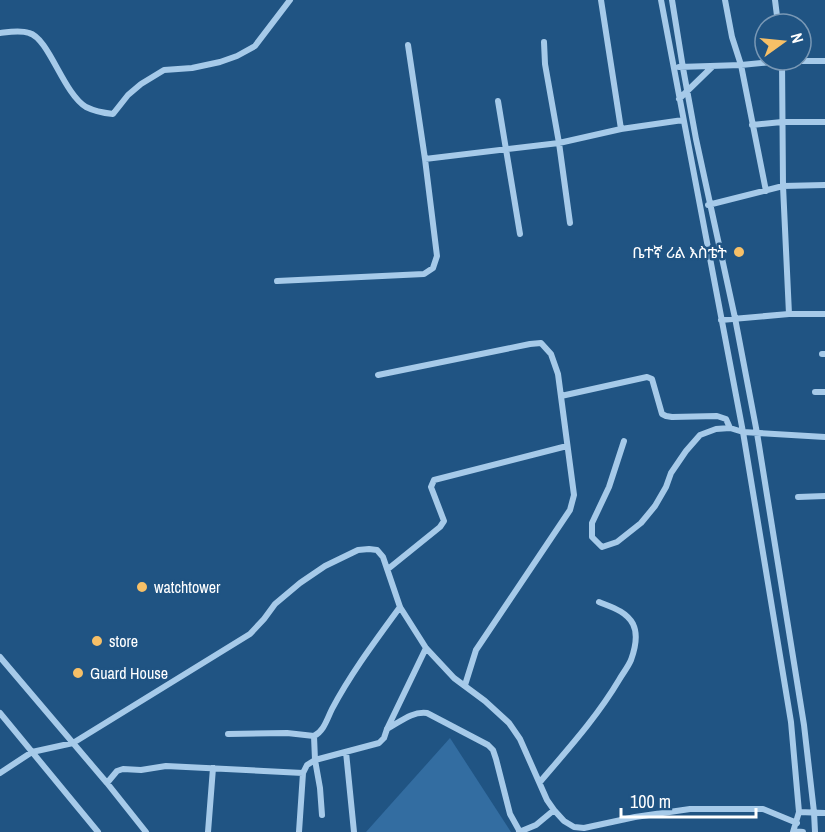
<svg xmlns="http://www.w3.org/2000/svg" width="825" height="832" viewBox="0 0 825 832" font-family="'Archivo Narrow','Noto Sans Ethiopic',sans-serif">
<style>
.green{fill:#336da1}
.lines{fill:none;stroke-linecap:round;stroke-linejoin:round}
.minor{stroke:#a6cae9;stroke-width:6}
.poi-dot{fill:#f7c067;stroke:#205483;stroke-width:2}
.labels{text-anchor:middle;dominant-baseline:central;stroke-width:5;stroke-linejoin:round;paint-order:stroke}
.poi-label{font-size:16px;fill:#fff;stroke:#205483;text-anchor:start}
</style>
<rect width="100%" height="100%" fill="#205483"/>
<path class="green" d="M 450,738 L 511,832 L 366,832 Z"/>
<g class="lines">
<path class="minor" d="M 601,0 L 621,129
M 661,0 L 743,432 L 791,722 L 799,812 L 793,832
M 672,0 L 683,68 L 696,139 L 735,318 L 757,433 L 804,725 L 814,812 L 815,832
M 725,0 L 732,37 L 741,65 L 766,191
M 775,0 L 778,24
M 0,33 C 9,32 20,30 29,33 C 49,38 63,93 86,107 C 94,111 104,113 113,114 L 128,95 L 141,84 L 164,70 L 192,68 L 220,62 L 237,56 L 255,46 L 290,0
M 544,42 L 545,64 L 559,143 L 570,223
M 782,60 L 783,186 L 789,314
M 679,67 L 741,65 L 782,61 L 825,61
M 679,99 L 712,67
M 498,101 L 520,234
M 752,125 L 782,122 L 825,122
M 425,159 L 559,143 L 621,129 L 683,120
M 708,205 L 783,186 L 825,185
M 277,281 L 424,274 L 433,268 L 437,256 L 425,159 L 408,45
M 721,320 L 789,314 L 825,314
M 822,354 L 825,354
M 378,375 L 530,344 L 541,343 L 551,354 L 558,374 L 574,495 L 570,510 L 476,650 L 465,685
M 815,392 L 825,392
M 561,396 L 647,377 L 652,379 L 662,414 L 666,416 L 672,417 L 717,416 L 726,419 L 730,428
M 624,441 L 609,487 L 592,523 L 592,537 L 602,547 L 617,542 L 641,523 L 655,506 L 666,487 L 671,473 L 686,451 L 700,435 L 716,429 L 730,428 L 743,432 L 825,437
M 798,497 L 825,496
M 388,569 L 440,527 L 444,521 L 431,487 L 434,480 L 567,446
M 0,657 L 107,783 L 146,832
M 0,713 L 98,832
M 387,729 C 400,722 412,711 427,713 L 488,745 L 493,750 L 496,759 L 510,814 L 520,832
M 228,734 L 287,733 L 314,736
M 346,752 L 354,832
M 0,773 L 32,752 L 73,743 L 250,634 L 264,619 L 275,604 L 300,583 L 325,566 L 358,550 L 369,549 L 377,550 L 383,557 L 400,607 L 426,648 L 454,678 L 485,701 L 509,723 L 520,739 L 547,800 L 554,810 L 564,821 L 574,827 L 584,828 L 635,817 L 690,809 L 763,809 L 797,823
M 540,782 C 568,749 597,717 619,680 C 623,673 628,667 631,660 C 635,649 638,634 633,624 C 626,611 611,607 599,602
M 107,783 L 117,771 L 123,769 L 141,770 L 166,766 L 303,773
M 799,812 L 825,813
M 322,815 L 320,788 L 315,760 L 379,743 L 384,738 L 387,729 L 426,648
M 794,831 L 803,832
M 208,832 L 213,768
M 299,832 L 303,773 L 307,765 L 315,760 L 314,736 C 324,731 327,719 332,709 C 351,673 376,640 400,607
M 519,832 L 536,825 L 554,810"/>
</g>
<g class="poi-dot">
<circle cx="739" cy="252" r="6"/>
<circle cx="142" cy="587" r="6"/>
<circle cx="97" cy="641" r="6"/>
<circle cx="78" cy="673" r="6"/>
</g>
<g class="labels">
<g class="poi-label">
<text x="727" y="252" text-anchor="end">ቤተኛ ሪል እስቴት</text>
<text x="154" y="587">watchtower</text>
<text x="109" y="641">store</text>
<text x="90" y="673">Guard House</text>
</g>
</g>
<g transform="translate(783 42) rotate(75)"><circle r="28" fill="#205483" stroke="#7998b5" stroke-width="1.5"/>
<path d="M0-4.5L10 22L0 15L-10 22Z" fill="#f7c067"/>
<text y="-9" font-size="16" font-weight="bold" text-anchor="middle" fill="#ffffff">N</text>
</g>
<path d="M621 808v9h135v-9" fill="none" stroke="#ffffff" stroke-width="3"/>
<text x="630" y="808" font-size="18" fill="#ffffff" stroke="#205483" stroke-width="4.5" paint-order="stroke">100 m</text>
</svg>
